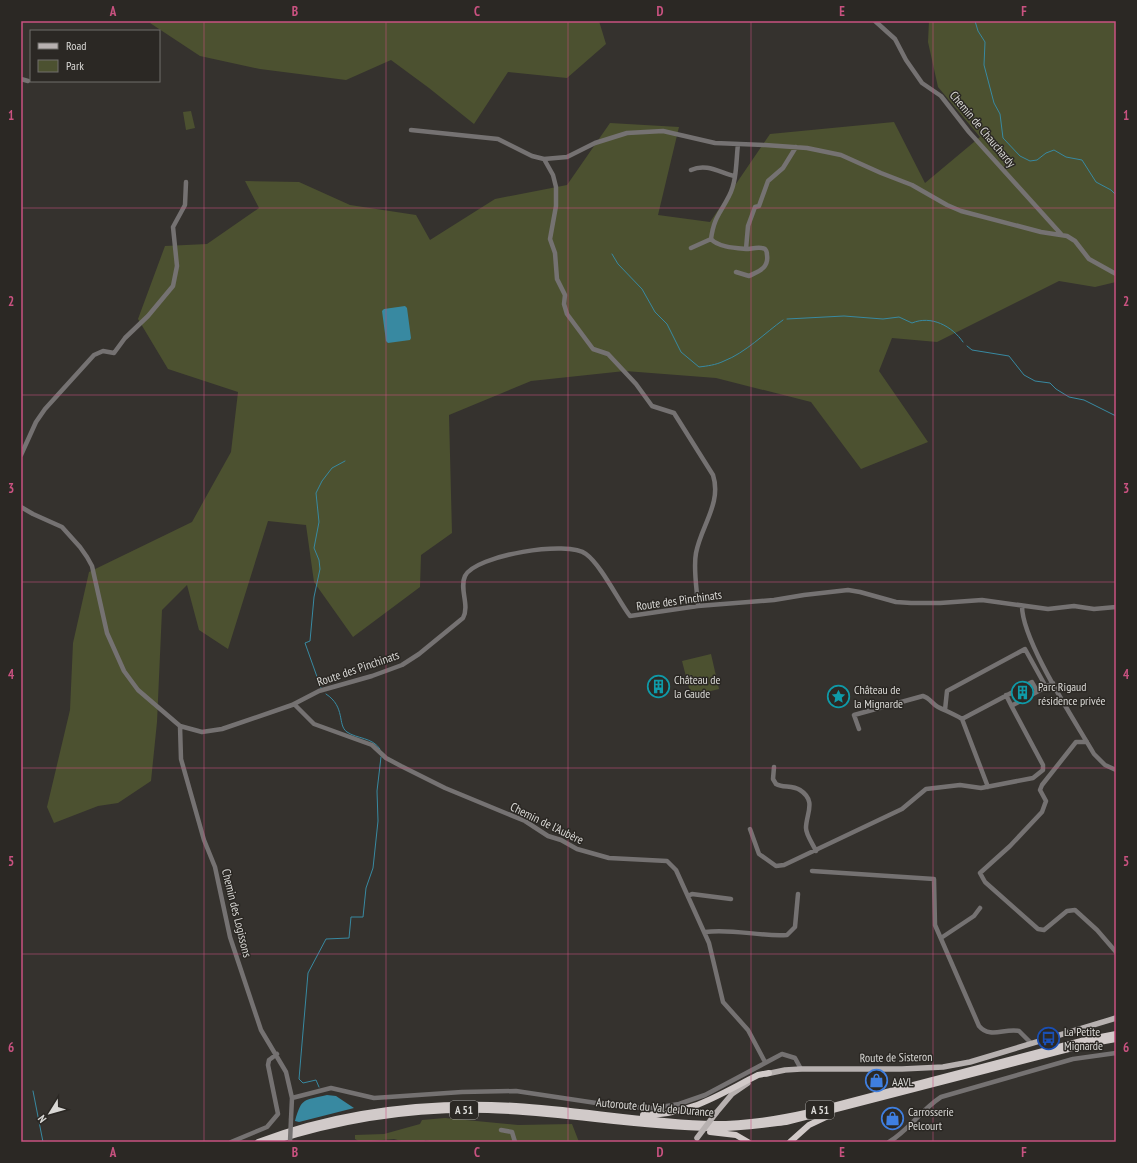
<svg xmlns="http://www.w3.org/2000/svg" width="1137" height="1163" viewBox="0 0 1137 1163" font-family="'PT Sans Narrow',sans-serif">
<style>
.green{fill:#4c5130}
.water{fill:#3889a1}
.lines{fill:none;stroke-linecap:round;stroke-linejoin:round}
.stream{stroke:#3889a1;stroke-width:1}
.minor{stroke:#757272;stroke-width:4.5}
.major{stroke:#b7b1b0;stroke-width:5.5}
.highway{stroke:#d1cac9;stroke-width:6}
.minor-bridge{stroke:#757272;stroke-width:4.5}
.major-bridge{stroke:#b7b1b0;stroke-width:5.5}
.grid{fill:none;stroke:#c95280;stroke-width:1;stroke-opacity:0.55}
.labels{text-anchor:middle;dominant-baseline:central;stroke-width:3;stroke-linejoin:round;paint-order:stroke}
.shield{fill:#2b2824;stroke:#a5a3a0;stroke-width:1}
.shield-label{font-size:11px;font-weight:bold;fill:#d9d8d5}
.street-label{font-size:12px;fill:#d9d8d5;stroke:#2b2824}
.poi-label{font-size:12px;fill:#d9d8d5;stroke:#2b2824;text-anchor:start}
.neatline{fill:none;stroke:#c95280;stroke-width:1.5}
.grid-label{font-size:13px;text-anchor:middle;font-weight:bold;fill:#c95280}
</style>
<rect width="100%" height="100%" fill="#35322e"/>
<path class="green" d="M 153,21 L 599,21 L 606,44 L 567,78 L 508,72 L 474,124 L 429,88 L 391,60 L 346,80 L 260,69 L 200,56 L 150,23 Z
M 929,21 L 1116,21 L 1116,282 L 1095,287 L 1059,281 L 937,342 L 892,338 L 879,371 L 928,442 L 861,469 L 811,402 L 716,378 L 625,371 L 531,381 L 449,415 L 452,533 L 421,555 L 420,587 L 353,637 L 314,582 L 306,525 L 268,521 L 228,649 L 199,630 L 187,585 L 162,610 L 157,722 L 151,781 L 118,803 L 98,806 L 54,823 L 47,807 L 70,710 L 73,643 L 89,572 L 192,522 L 231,452 L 238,392 L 168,369 L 138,319 L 165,246 L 207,244 L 259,208 L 245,181 L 299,182 L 350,205 L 416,215 L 430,240 L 495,199 L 567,185 L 610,123 L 679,127 L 658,215 L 710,222 L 770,134 L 894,122 L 925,183 L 980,137 L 938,87 L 928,42 Z
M 191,111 L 195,128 L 186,130 L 183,112 Z
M 711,654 L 719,689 L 691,696 L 682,661 Z
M 445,1118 L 518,1125 L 572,1124 L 579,1142 L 434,1142 L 425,1140 L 424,1142 L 405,1142 L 394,1139 L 360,1142 L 355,1139 L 355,1135 L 384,1134 L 420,1124 L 422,1120 Z"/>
<path class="water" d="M 405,306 L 407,308 L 411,338 L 410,340 L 388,343 L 386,341 L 382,311 L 384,309 Z
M 327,1095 L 336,1096 L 354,1108 L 299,1122 L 295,1121 C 302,1097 303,1101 327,1095 Z"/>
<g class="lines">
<path class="stream" d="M 975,21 L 978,31 L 985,42 L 984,65 L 994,103 L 1000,114 L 1003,138 L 1020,156 L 1030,161 L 1037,160 L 1046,153 L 1054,150 L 1066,157 L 1082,160 L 1096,182 L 1111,190 L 1116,195
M 612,254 L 618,264 L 642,289 L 655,312 L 667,324 L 681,352 L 699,367 C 707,366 716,365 724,361 C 745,353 765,333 783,320
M 787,319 L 844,316 L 883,319 L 899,317 L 912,323 C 931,315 952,326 963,342
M 967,346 L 972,350 L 1009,356 L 1024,375 L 1035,381 L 1050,383 L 1056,389 L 1069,397 L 1084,400 L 1116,416
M 321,688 L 305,643 L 310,641 L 314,597 L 320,569 L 319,560 L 314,548 L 319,522 L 316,493 L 322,481 L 332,468 L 345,461
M 326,694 C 346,707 337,725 347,732 C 357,739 372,737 380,749
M 319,1087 L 316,1080 L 303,1083 L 299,1079 L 308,973 L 326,939 L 349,938 L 351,917 L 363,917 L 366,888 L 373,868 L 378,821 L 377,791 L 381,757
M 33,1091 L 43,1142"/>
<path class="minor" d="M 875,21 L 895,39 L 906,60 L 922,83 L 941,96 L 969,132 L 1061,234
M 21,79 L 28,81
M 411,130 L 498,139 L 532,156 L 544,159 L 567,157 L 595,143 L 627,133 L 663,131 L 715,143 L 765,145 L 807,148 L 841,155 L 881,173 L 912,185 L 947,205 L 961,211 L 1041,232 L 1067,236 L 1075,241 L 1089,259 L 1116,274
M 544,159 L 553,175 L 556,187 L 556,206 L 550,239 L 555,253 L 557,279 L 565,295 L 564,304 L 567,314 L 593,349 L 608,354 L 636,384 L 652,406 L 674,413 L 713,475 C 722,503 701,526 696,553 C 693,569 697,589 698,606
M 691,170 C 706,163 719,172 734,176
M 691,248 L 711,239
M 746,249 L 748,226 L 755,207 L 759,206 L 768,181 L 783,168 L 796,147
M 736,272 L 749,276 C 759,271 769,268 767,255 C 767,252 767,251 765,249 C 760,246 751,249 746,249 C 735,248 718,247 711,239 C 714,217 720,214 729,196 C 737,181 736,161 738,144
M 21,455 L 36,422 L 45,409 L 94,355 L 103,351 L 114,353 L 125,338 L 148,316 L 173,286 L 177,266 L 173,227 L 185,205 L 186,182
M 21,507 L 33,514 L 62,527 L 80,547 L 87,557 L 92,566 L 107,633 L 124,671 L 138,690 L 180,726 L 202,732 L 222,729 L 292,705 L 319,691 L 372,676 L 402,665 L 419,654 L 463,618 C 470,605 459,589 465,576 C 475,555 569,540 586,554 C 601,565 618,600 630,616 L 698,606 L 774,600 L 804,595 L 848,590 L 860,592 L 896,602 L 911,603 L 940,603 L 982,600 L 1048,609 L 1074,606 L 1094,609 L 1116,607
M 1022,606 C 1022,641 1075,721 1094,754 L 1105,765 L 1116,770
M 1006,695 L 1012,707
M 294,704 L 314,724 L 372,745 L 386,758 L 401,766 L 445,788 L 525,821 L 548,836 L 561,840 L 577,849 L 609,858 L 667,861 L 676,870 L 709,943 L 723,1002 L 748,1030 L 765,1062
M 945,710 L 947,691 L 1025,649 L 1046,687
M 180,726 L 181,759 L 204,840 L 215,867 L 230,937 L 261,1030 L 286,1072 L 292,1098 L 291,1119
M 859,729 L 854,715 L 923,696 C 930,698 932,704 938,707 C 946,711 954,714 962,719
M 1087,742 L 1076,742 L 1042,785 L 1040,790 L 1046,801 L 1042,812 L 1010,846 L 980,873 L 985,882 L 1038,929 L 1044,930 L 1067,911 L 1075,910 L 1097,930 L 1116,952
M 774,767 L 773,779 L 776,784 C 783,788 792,785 800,790 C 817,801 806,814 806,828 C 806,835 813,844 816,851
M 988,787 L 962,719 L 1032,682 L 1037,691
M 750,829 L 759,854 L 776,866 L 784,865 L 902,809 L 926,789 L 960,785 L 981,788 L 1033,778 L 1043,770 L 1043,765 L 1012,707 L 1013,705 L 1053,683
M 812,871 L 934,879 L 935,925 L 979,1026 C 990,1039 1004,1028 1019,1031 L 1031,1043
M 688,896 L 692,894 L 731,899
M 705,932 C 732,928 760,937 787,935 L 795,927 L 798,894
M 941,938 L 974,916 L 980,908
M 292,1098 L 331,1088 L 374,1098 L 462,1092 L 516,1091 L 623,1107 L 654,1108 L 679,1104 L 705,1095 L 782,1054 L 795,1058 L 801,1069
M 501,1130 L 512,1132 L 515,1142
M 231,1142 L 267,1127 L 278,1114 L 268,1065 L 269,1060 L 277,1054
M 889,1142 C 909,1130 921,1110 941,1097 L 1073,1059 L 1116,1053"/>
<path class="major" d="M 766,1074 L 785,1070 L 801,1069 L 902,1069 L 943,1067 L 970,1062 L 1116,1018
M 716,1113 L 732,1094 L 748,1083"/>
<path class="highway" d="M 643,1115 C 690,1115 718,1095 758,1075 L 769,1073
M 710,1132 L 736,1135 L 748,1142
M 258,1142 C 340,1111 428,1101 516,1106 C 582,1110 648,1123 714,1124 C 747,1124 779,1119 810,1112 L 1085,1040 L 1116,1034
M 271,1142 C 342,1119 414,1108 488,1110 C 563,1112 636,1127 711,1128 C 736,1129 761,1125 786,1122 L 1088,1044 L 1116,1039
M 790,1142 L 809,1125 L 828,1116"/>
<path class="minor-bridge" d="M 290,1142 L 291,1119"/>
<path class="major-bridge" d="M 697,1138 L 716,1113"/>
</g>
<path class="grid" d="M 204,21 L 204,1142M 386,21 L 386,1142M 568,21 L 568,1142M 751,21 L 751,1142M 933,21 L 933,1142M 21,208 L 1116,208M 21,395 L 1116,395M 21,582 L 1116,582M 21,768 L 1116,768M 21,954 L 1116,954"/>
<defs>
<symbol id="building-ring" viewBox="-11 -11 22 22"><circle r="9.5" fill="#2b2824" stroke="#0f9aa8" stroke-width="1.5"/><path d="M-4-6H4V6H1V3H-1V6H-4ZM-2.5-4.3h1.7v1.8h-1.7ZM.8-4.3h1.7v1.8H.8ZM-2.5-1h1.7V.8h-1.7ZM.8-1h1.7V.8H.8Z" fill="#0f9aa8"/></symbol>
<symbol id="sight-ring" viewBox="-11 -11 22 22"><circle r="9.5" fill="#2b2824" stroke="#0f9aa8" stroke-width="1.5"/><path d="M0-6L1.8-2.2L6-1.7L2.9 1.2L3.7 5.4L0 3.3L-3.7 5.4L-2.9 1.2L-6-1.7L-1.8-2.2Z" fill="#0f9aa8"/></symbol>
<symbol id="bus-ring" viewBox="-11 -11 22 22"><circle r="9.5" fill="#2b2824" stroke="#1a4fb4" stroke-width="1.5"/><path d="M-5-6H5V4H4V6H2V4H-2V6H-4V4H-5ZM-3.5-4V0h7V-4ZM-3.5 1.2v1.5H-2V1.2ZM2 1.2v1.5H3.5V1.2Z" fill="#1a4fb4"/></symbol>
<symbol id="shop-ring" viewBox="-11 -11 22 22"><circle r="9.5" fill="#2b2824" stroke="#3f7fe0" stroke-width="1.5"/><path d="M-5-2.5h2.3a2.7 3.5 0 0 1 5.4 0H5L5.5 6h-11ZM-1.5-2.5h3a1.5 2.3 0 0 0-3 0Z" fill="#3f7fe0"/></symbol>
</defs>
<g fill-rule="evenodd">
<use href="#building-ring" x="646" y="674" width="25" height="25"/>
<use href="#building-ring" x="1010" y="680" width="25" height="25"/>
<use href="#sight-ring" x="826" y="684" width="25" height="25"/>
<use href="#bus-ring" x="1036" y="1026" width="25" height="25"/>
<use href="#shop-ring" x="864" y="1068" width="25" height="25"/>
<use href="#shop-ring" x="880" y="1106" width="25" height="25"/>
</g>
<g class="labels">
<g class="shield">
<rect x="450" y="1101" width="28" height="18" rx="3"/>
<rect x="806" y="1101" width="28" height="18" rx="3"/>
</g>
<g class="shield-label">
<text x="464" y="1110">A 51</text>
<text x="820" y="1110">A 51</text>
</g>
<g class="street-label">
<text transform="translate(983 129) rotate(50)">Chemin de Chauchardy</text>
<text transform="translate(679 600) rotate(-8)">Route des Pinchinats</text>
<text transform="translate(358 668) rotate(-19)">Route des Pinchinats</text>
<text transform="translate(547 823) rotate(26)">Chemin de l'Aubère</text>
<text transform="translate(237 913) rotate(76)">Chemin des Logissons</text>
<text transform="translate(896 1057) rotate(-1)">Route de Sisteron</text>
<text transform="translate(655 1107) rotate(5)">Autoroute du Val de Durance</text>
</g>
<g class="poi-label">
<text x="674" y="679">Château de<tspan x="674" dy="14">la Gaude</tspan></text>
<text x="1038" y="686">Parc Rigaud<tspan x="1038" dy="14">résidence privée</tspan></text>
<text x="854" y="689">Château de<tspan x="854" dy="14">la Mignarde</tspan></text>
<text x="1064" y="1031">La Petite<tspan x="1064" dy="14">Mignarde</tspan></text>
<text x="892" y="1081">AAVL</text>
<text x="908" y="1111">Carrosserie<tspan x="908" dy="14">Pelcourt</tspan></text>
</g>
</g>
<rect width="1137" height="1163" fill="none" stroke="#2b2824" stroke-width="44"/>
<rect x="30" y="30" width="130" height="52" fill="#2b2824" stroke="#716e6b"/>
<rect x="38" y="43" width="20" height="6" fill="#b7b1b0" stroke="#716e6b"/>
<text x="66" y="50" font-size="12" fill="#d9d8d5">Road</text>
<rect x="38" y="60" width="20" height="12" fill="#4c5130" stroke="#716e6b"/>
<text x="66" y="70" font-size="12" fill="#d9d8d5">Park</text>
<g transform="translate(50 1113) rotate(233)" stroke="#2b2824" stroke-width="3" paint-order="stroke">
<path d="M0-3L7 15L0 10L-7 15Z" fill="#d9d8d5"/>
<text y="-6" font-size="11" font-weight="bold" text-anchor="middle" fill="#d9d8d5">N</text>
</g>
<rect x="22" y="22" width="1093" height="1119" class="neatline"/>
<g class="grid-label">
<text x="113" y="16">A</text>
<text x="295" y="16">B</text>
<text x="477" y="16">C</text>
<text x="660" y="16">D</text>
<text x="842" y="16">E</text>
<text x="1024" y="16">F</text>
<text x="11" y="120">1</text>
<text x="1126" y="120">1</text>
<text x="11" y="306">2</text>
<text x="1126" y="306">2</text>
<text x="11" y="493">3</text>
<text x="1126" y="493">3</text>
<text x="11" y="679">4</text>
<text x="1126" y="679">4</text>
<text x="11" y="866">5</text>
<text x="1126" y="866">5</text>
<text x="11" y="1052">6</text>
<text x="1126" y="1052">6</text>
<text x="113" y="1157">A</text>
<text x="295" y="1157">B</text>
<text x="477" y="1157">C</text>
<text x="660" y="1157">D</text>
<text x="842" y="1157">E</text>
<text x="1024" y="1157">F</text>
</g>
</svg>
